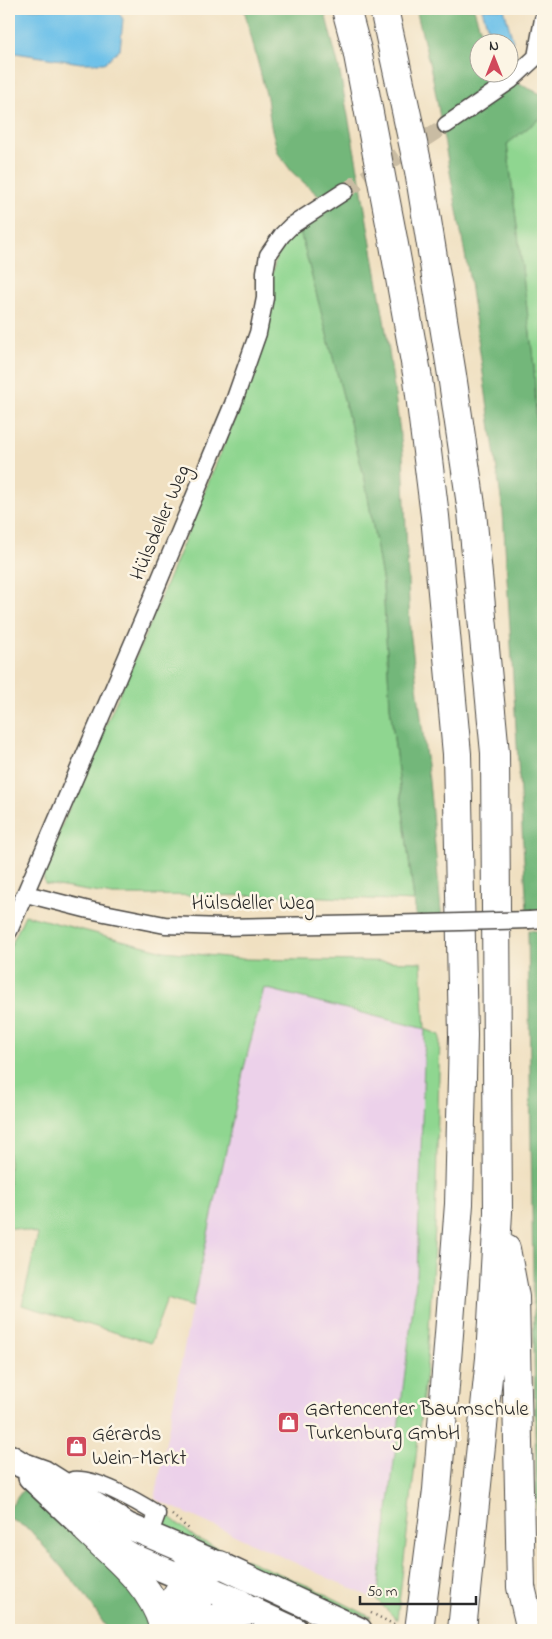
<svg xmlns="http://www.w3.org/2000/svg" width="552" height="1639" viewBox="0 0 552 1639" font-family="'Indie Flower',sans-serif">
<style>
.built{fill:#ecd1ea}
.green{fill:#8fd690;stroke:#5d805e}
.forest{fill:#73b77a;stroke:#4f7152}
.water{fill:#6dc1e9;stroke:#4c768a}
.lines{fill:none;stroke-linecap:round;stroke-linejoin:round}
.street-tunnel{stroke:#c9bca3;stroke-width:16;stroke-dasharray:16 8;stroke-linecap:butt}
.street-casing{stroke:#494642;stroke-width:19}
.primary-casing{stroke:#494642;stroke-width:28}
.highway-casing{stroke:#494642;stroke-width:30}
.path{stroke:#494642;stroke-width:2.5;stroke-dasharray:1 4;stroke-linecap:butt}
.street{stroke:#fff;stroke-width:16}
.primary{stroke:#fff;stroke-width:25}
.highway{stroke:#fff;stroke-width:28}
.street-bridge-casing{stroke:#494642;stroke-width:19;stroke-linecap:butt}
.street-bridge{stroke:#fff;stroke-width:16}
.labels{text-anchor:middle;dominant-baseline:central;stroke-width:5;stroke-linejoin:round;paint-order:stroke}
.street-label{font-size:21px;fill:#2b2b2b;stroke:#fcf5e5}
.poi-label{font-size:21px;fill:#2b2b2b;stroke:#fcf5e5;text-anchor:start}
</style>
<rect width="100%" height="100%" fill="#fcf5e5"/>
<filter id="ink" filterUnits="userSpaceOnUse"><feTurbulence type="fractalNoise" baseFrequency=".02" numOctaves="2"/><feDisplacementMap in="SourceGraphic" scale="10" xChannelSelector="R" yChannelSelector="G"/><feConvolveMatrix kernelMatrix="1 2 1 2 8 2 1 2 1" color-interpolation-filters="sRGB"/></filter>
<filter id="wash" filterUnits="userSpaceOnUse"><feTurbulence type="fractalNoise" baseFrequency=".0096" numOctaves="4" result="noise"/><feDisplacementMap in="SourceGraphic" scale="20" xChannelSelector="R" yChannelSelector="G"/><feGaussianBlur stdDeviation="1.12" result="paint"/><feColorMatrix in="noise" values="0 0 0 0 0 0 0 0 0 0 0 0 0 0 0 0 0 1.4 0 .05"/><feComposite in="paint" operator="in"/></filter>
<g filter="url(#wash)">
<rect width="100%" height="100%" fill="#f0e0c1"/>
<path class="built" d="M 264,988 L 425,1029 L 417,1274 L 377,1600 L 155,1499 L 197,1280 L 244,1068 Z"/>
<path class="green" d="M 543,116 L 543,594 L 534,367 L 507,144 Z
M 300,231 L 365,480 L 383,584 L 390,706 L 414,901 L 302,896 L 113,895 L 45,884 L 42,870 L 144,638 L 240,406 L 277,254 L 286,239 Z
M 25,915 L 164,951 L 246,959 L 421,962 L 425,1029 L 440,1035 L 435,1228 L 427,1362 L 397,1620 L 377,1600 L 417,1274 L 425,1029 L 264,988 L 244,1068 L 192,1307 L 167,1299 L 151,1343 L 22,1305 L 38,1234 L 9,1227 L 9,950 Z
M 167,1515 L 197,1539 L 313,1588 L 371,1617 L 368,1618 L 166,1532 L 163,1526 Z"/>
<path class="forest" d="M 244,9 L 324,9 L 339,68 L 360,180 L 387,337 L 403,454 L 410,630 L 429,781 L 442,921 L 416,916 L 390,706 L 383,584 L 365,480 L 300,231 L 347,195 L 322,199 L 292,172 L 278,153 L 271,126 L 267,98 Z
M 416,9 L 474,9 L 484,42 L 480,42 L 480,72 L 495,73 L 543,95 L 543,116 L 507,144 L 534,367 L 543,594 L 543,911 L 527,910 L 503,512 L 469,276 L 433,79 Z
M 528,930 L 543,932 L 543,1630 L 538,1628 Z
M 25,1487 L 132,1580 L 156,1630 L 108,1630 L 85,1595 L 30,1530 L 9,1518 L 9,1509 Z"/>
<path class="water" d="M 9,9 L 116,9 L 123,19 L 120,50 L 104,63 L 81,63 L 9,52 Z
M 482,9 L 504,9 L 513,41 L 510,48 L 510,42 L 492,42 Z"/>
</g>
<g filter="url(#ink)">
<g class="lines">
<path class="street-tunnel" d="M 345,191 L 446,125"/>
<defs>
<path id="street" d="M 446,125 L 510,81 L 536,57 L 543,19
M 26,894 L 89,910 L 165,925 L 222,927 L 424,923
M 530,920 L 543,919
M 9,931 L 144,617 L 233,404 L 258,333 L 265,298 L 265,272 L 268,255 L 282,235 L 291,226 L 345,191
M 65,1495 L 67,1487 L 73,1480 C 95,1477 138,1502 157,1514 L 149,1536"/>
<path id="primary" d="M 9,1457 L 22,1465 L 44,1473 L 128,1526 L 220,1565 L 359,1630
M 31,1477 L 87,1530 L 132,1556 L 240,1602 L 252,1610 L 295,1630"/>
<path id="highway" d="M 346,9 L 357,50 L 393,239 L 418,379 L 435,516 L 457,754 L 463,1035 L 459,1204 L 437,1490 L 419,1630
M 384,9 L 419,171 L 452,375 L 472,512 L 495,753 L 498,1212 L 490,1358 L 462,1630
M 506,1249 L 515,1297 L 521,1587 L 531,1630
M 87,1530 C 117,1559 151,1584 163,1625
M 186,1551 C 194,1563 201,1577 201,1592 L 190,1630
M 163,1630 C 164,1613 182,1581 197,1572 C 204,1568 213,1567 220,1565
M 197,1630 L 226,1613 L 252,1610"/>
</defs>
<use href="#street" class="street-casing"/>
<use href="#primary" class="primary-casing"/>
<use href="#highway" class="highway-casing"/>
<path class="path" d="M 172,1515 L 189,1529
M 371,1613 L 399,1627"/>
<use href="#street" class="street"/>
<use href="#primary" class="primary"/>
<use href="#highway" class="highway"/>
<defs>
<path id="street-bridge" d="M 424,923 L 530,920"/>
</defs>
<use href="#street-bridge" class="street-bridge-casing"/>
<use href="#street-bridge" class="street-bridge"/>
</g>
</g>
<defs>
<symbol id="shop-square" viewBox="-11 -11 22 22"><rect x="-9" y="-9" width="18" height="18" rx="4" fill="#d1495b" stroke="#fcf5e5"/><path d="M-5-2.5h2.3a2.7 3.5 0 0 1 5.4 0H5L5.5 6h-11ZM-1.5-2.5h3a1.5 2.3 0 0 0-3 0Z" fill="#fff"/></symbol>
</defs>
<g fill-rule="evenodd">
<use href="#shop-square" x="276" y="1410" width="25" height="25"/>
<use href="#shop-square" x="64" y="1434" width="25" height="25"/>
</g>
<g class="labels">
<g class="street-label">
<text transform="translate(161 523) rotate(-67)">Hülsdeller Weg</text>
<text x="253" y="904">Hülsdeller Weg</text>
</g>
<g class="poi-label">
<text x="305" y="1410">Gartencenter Baumschule<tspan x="305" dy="24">Turkenburg GmbH</tspan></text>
<text x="92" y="1435">Gérards<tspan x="92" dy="24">Wein-Markt</tspan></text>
</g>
</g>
<rect width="552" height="1639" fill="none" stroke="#fcf5e5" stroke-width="30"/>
<g transform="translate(494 58)"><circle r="24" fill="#fcf5e5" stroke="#a8a49b"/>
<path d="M0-4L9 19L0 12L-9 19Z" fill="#d1495b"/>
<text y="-8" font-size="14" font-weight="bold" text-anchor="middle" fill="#2b2b2b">N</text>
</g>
<path d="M360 1596v8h116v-8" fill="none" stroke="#2b2b2b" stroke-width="2.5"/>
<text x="367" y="1596" font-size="15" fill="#2b2b2b" stroke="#fcf5e5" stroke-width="4" paint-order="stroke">50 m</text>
</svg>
